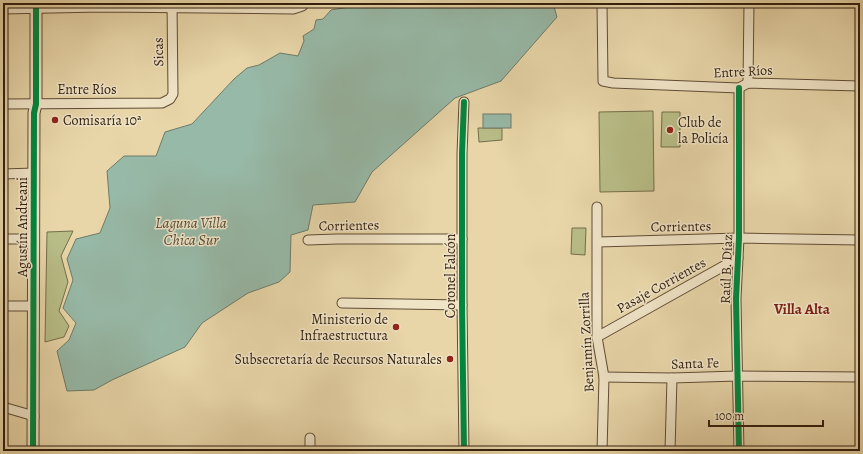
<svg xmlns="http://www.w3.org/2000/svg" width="863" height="454" viewBox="0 0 863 454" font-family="Alegreya,serif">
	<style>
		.green { fill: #b8bd87; stroke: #746e4a }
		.water { fill: #97b9a7; stroke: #6e7b6a }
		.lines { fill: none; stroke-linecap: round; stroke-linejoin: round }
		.minor-casing { stroke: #5f4c35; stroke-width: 11 }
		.tertiary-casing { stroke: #5f4c35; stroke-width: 13 }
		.minor { stroke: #f0e4c7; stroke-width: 9 }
		.tertiary { stroke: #f0e4c7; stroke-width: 11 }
		.cycleway-casing { stroke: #f0e4c7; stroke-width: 8 }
		.cycleway { stroke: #00873e; stroke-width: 6 }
		.poi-dot { fill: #8f2418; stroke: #f0e4c7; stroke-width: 1.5 }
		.labels { text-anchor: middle; stroke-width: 3; stroke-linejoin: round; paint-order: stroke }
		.street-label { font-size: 14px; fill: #311e0e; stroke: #f0e4c7 }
		.poi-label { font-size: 14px; fill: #311e0e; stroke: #f0e4c7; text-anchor: start }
		.water-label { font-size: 15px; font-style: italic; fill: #504c3c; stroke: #f0e4c7 }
		.neighbourhood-label { font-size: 15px; font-weight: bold; fill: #7a1f14; stroke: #f0e4c7 }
	</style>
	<rect width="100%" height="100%" fill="#e8d6a9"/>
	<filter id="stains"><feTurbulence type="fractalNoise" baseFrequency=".005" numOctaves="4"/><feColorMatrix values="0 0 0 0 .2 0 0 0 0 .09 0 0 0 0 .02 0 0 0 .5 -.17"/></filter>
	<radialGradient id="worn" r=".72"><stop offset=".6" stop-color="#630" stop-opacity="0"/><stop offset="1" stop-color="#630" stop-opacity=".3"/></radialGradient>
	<g class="green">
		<polygon points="653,111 654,191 600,192 599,112"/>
		<polygon points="662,112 680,112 680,147 661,147"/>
		<polygon points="478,128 502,128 502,140 479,142"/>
		<polygon points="572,228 586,228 585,255 571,254"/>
		<polygon points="73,231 61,256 68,282 59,311 69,326 64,337 45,342 47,232"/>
	</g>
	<g class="water">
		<polygon points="374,3 553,3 557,17 501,81 455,98 372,172 355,202 313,205 308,230 291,235 290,272 279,282 248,293 202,323 185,347 112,380 94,390 67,391 57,351 69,340 76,323 63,308 73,280 67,259 76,239 100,233 110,208 107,171 124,156 156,156 165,132 192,124 234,79 247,68 259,65 280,53 298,56 304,41 303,36 314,29 316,20 323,19 331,10"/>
		<rect x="483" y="114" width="28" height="14"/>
	</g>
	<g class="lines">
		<defs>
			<g id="minor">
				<polyline points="602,3 603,81 613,83 739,88 748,83 860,86"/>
				<polyline points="748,83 749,3"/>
				<polyline points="3,104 162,103 170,99 173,94 172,3"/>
				<polyline points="3,174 34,173"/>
				<polyline points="597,207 597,337 604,377 602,451"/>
				<polyline points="3,239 34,239"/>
				<polyline points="308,240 337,239 462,239"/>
				<polyline points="598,242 739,238 860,240"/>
				<polyline points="342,303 462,305"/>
				<polyline points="3,306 34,306"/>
				<polyline points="597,337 738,258"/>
				<polyline points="604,377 672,378 738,376 860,377"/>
				<polyline points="3,407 34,416"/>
				<polyline points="310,451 310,438"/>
				<polyline points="464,451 462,305 462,154 464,102"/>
				<polyline points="670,451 672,378"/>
				<polyline points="739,451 736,299 739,238 739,88"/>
			</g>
			<g id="tertiary">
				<polyline points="3,8 101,6 293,8 302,5 303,3"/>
				<polyline points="33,451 34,113 36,104 36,3"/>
			</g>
		</defs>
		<use href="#minor" class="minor-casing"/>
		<use href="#tertiary" class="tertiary-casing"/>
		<use href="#minor" class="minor"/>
		<use href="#tertiary" class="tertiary"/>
		<defs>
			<g id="cycleway">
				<polyline points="33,451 34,113 36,104 36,3"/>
				<polyline points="464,451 462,305 462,154 464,102"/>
				<polyline points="739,451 736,299 739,238 739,88"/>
			</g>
		</defs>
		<use href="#cycleway" class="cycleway-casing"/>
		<use href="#cycleway" class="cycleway"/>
	</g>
	<g class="poi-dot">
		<circle cx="55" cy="120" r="4"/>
		<circle cx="670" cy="130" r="4"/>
		<circle cx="396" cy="327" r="4"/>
		<circle cx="450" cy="359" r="4"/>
	</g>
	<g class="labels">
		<g class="street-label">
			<text transform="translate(158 52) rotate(-91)" y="5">Sicas</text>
			<text transform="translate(743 71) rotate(-3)" y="5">Entre Ríos</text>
			<text x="87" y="94">Entre Ríos</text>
			<text transform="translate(349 225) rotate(-1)" y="5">Corrientes</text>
			<text transform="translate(681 226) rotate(-1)" y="5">Corrientes</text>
			<text transform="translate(22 227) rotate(-90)" y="5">Agustín Andreani</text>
			<text transform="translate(726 269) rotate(-88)" y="5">Raúl B. Díaz</text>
			<text transform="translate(450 276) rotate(-90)" y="5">Coronel Falcón</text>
			<text transform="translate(661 285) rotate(-29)" y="5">Pasaje Corrientes</text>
			<text transform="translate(586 342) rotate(-93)" y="5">Benjamín Zorrilla</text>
			<text transform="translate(695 363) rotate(-2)" y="5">Santa Fe</text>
		</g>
		<g class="poi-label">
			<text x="63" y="125">Comisaría 10ª</text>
			<text x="678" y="127">Club de<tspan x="678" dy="16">la Policía</tspan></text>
			<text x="388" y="324" text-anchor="end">Ministerio de<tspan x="388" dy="16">Infraestructura</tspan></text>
			<text x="442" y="364" text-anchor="end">Subsecretaría de Recursos Naturales</text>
		</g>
		<g class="water-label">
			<text x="191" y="228">Laguna Villa<tspan x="191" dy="17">Chica Sur</tspan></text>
		</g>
		<g class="neighbourhood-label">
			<text x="802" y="314">Villa Alta</text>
		</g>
	</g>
	<rect width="863" height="454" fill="none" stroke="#e8d6a9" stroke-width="16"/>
	<rect x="4" y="4" width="855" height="446" fill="none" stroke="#311e0e" stroke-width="2"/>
	<rect x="8" y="8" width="847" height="438" fill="none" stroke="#311e0e"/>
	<path d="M709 420v6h114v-6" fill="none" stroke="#311e0e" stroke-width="2"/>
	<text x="715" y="420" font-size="12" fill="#311e0e" stroke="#f0e4c7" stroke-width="3" paint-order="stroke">100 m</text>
	<rect width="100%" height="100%" filter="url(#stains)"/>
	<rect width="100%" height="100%" fill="url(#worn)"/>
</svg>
